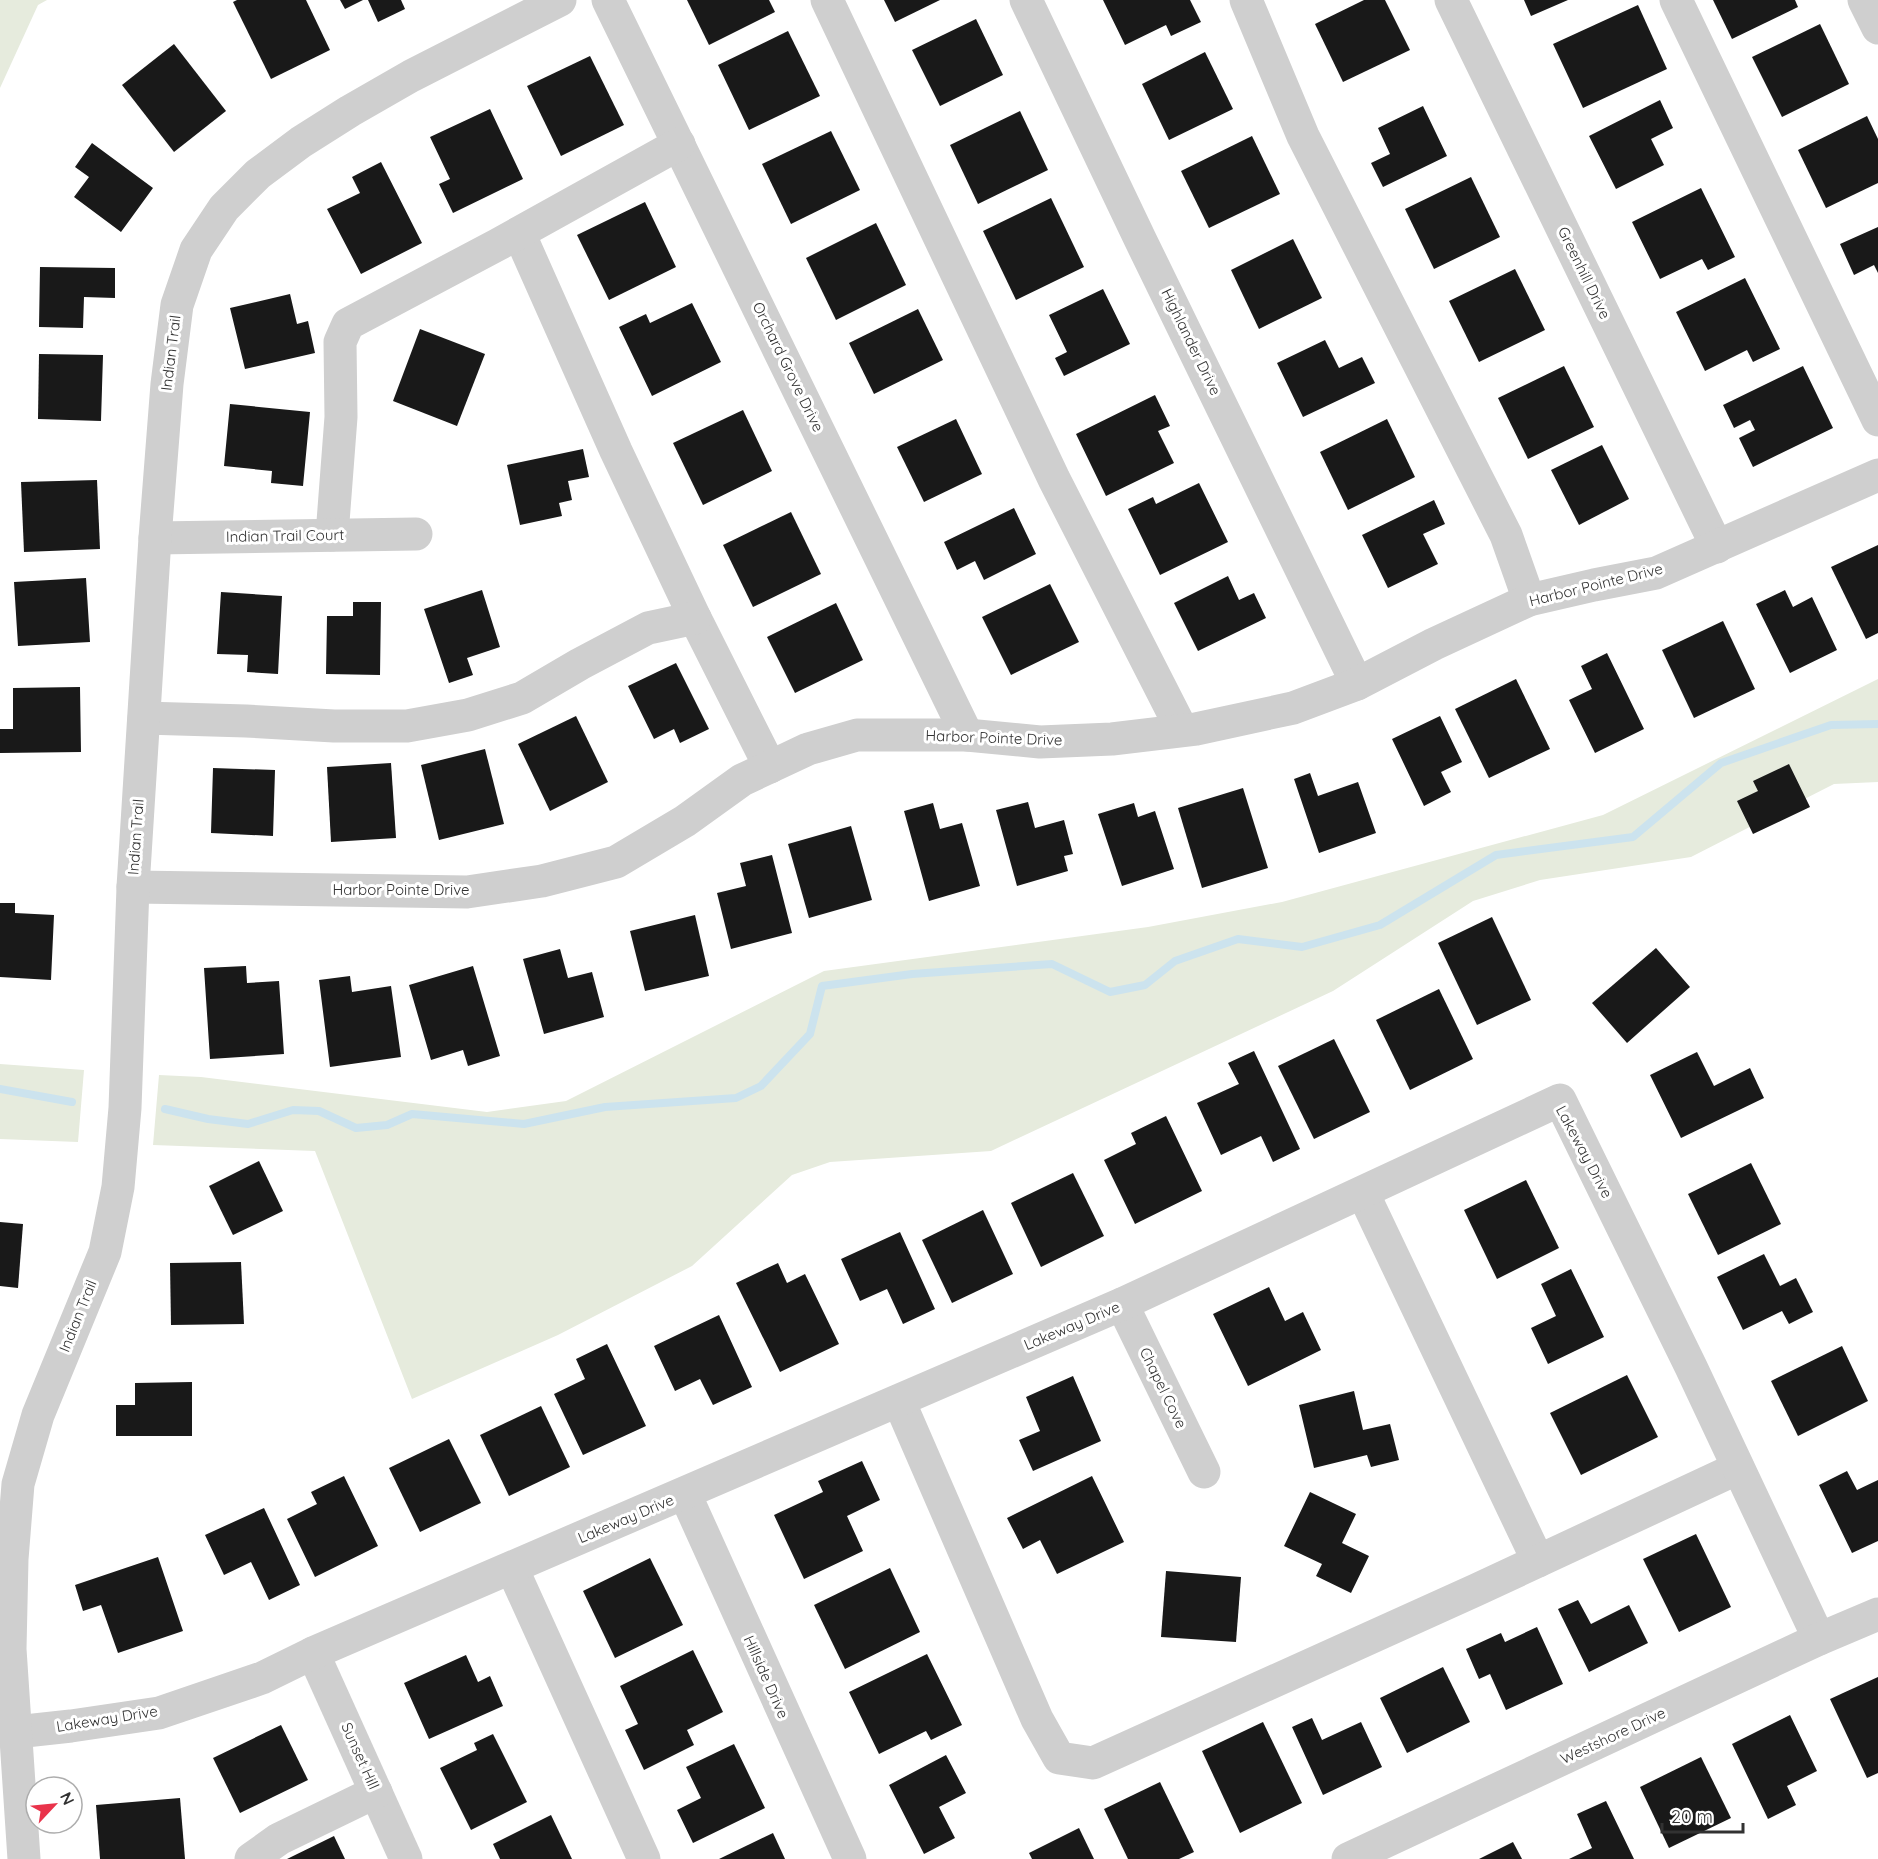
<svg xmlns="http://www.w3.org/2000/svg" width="1878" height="1859" viewBox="0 0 1878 1859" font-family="Quicksand,sans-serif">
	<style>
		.green { fill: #e6ebdd }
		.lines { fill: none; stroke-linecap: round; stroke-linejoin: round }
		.stream { stroke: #cce3ee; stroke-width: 8 }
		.building { fill: #191919 }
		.minor { stroke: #cfcfcf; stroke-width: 33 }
		.labels { text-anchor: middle; stroke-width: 6; stroke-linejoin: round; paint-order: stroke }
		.street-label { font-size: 15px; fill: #323232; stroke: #fff }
	</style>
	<rect width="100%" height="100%" fill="#fff"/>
	<g class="green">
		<polygon points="0,0 47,0 38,5 0,88"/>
		<polygon points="1878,679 1878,782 1834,784 1691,857 1540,880 1473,901 1333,991 991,1151 830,1162 792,1175 692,1266 558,1335 412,1399 315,1151 153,1145 159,1075 201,1077 487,1112 566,1101 824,971 1148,927 1282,902 1603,815"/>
		<polygon points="0,1064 84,1070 78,1142 0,1139"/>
	</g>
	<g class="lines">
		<g class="stream">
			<polyline points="0,1089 72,1102"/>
			<polyline points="165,1109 208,1119 248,1124 293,1110 319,1111 356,1128 387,1125 412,1114 524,1124 605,1107 736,1098 761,1086 810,1034 822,986 912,974 1052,964 1110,992 1145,985 1175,961 1238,939 1302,947 1380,925 1496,855 1633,837 1721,763 1831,725 1878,724"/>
		</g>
	</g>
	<g class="building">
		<polygon points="237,0 306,0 330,50 271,79 233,2"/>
		<polygon points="340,0 363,0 345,9"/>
		<polygon points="368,0 401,0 405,9 378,22"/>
		<polygon points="687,0 769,0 775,12 709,45"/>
		<polygon points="884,0 940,0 895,22"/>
		<polygon points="1103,0 1190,0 1201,22 1171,36 1166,25 1125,45"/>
		<polygon points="1364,0 1385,0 1410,50 1343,82 1315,24"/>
		<polygon points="1524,0 1568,0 1531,16"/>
		<polygon points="1713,0 1795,0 1798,7 1732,39"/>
		<polygon points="1638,5 1667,69 1583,108 1553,44"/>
		<polygon points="976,19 1003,75 940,106 912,50"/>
		<polygon points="1820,24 1849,84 1782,117 1752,57"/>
		<polygon points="788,31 820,96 749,130 718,65"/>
		<polygon points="174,44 226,111 174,152 122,85"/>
		<polygon points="1205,52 1233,109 1169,140 1142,84"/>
		<polygon points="590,56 624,125 561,156 527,86"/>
		<polygon points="1660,100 1673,128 1651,139 1664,165 1616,189 1589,136"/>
		<polygon points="1423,106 1447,156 1383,187 1371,163 1390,154 1378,128"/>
		<polygon points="490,109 523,179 453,213 439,184 450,179 430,137"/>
		<polygon points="1020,111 1048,170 978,204 950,145"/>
		<polygon points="1867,116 1878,139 1878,183 1826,208 1798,150"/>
		<polygon points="831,131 860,190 791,224 762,164"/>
		<polygon points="1252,136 1280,194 1209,228 1181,171"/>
		<polygon points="92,143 153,188 121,232 74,197 89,177 75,167"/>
		<polygon points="381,162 422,243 361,274 327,209 360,193 352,177"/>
		<polygon points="1471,177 1500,237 1434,269 1405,209"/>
		<polygon points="1701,188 1735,257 1708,270 1702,259 1660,279 1632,222"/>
		<polygon points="1051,198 1084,267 1016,300 983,231"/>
		<polygon points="645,202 676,267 609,300 577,235"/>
		<polygon points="876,223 906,285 836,320 806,258"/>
		<polygon points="1878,227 1878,273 1874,265 1854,275 1840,244"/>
		<polygon points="1293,239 1322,298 1259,329 1231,270"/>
		<polygon points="40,267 115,268 115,298 84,297 83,328 39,327"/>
		<polygon points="1515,269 1545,330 1479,362 1449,301"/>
		<polygon points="1745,278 1780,349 1753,362 1747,350 1705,371 1676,312"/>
		<polygon points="1103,289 1130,344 1064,376 1055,358 1067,352 1049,315"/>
		<polygon points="290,294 297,324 308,321 315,353 245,369 230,308"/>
		<polygon points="692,303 721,362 652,396 619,327 646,314 650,323"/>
		<polygon points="918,309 943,360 874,394 849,343"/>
		<polygon points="420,329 485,354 457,426 393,401"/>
		<polygon points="1325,340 1339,368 1362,357 1375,383 1303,417 1277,363"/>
		<polygon points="39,354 103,355 101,421 38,419"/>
		<polygon points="1564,366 1594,427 1528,459 1498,398"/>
		<polygon points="1803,366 1833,428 1753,467 1739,438 1755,430 1750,420 1734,428 1723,405"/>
		<polygon points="1155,395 1170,426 1158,431 1174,463 1106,496 1076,434"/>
		<polygon points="230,404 310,412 303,486 271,483 272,471 224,466"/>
		<polygon points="743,410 772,471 703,505 673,443"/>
		<polygon points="956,419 982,474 924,502 897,447"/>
		<polygon points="1387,419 1415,477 1348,510 1320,452"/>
		<polygon points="1602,445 1629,499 1579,525 1551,470"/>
		<polygon points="583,449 589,477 568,481 572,500 559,503 562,516 520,525 507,465"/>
		<polygon points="97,480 100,549 24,552 21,482"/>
		<polygon points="1199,483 1228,542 1160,575 1128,509 1153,497 1156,504"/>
		<polygon points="1434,500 1445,524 1423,534 1438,564 1388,588 1362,535"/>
		<polygon points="1014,508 1036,554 984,580 975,561 957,570 944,542"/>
		<polygon points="791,512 821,574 753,607 723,545"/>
		<polygon points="1878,545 1878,633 1866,639 1831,567"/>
		<polygon points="1228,576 1239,600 1254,593 1266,618 1198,651 1174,603"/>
		<polygon points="86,578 90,642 18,646 14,582"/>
		<polygon points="1050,584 1079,642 1011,675 982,617"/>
		<polygon points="482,590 500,647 467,658 473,675 449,683 424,609"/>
		<polygon points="1785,590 1793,607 1812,597 1837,650 1790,673 1756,604"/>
		<polygon points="221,592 282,596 278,674 247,672 248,655 217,654"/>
		<polygon points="353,602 381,602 380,675 326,674 327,616 353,616"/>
		<polygon points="836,603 863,660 795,693 767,637"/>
		<polygon points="1723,621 1755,689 1694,718 1662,650"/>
		<polygon points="1607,653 1644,729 1595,753 1569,700 1592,689 1581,666"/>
		<polygon points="676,663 709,729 680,743 674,729 654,739 628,686"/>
		<polygon points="1516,679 1550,749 1489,778 1455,709"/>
		<polygon points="80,687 81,752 0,753 0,729 13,729 13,688"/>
		<polygon points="576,716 608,782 550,811 518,744"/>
		<polygon points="1440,716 1462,762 1441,772 1451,792 1424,806 1392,739"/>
		<polygon points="485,749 504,824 439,840 421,765"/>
		<polygon points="391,763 396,838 331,842 327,767"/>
		<polygon points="1789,764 1810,807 1753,834 1737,801 1758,791 1753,781"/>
		<polygon points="213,768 275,770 273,836 211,833"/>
		<polygon points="1310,773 1318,796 1358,782 1376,833 1319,853 1294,779"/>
		<polygon points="1243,788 1268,868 1202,888 1178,808"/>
		<polygon points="1028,802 1035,828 1064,820 1073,854 1064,856 1068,871 1017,886 996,810"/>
		<polygon points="933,803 940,829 962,823 980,886 929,901 904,811"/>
		<polygon points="1134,803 1138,817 1155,811 1174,869 1122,886 1098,814"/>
		<polygon points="851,826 872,900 809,918 788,844"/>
		<polygon points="772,855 792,933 731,949 717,893 746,886 740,863"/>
		<polygon points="0,903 15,903 15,913 54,915 51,980 0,977"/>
		<polygon points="695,915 709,976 645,991 630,931"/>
		<polygon points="1492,917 1531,1000 1477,1025 1438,943"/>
		<polygon points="1656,948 1690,987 1627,1043 1592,1003"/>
		<polygon points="560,949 568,978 592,972 604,1017 544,1034 523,959"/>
		<polygon points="246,966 247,983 279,981 284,1054 210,1059 204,968"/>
		<polygon points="473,966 500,1056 468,1066 463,1050 431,1060 409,985"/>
		<polygon points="350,976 352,992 391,986 401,1057 330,1067 319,980"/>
		<polygon points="1439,989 1473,1059 1410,1090 1376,1020"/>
		<polygon points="1334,1039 1370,1112 1314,1139 1278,1066"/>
		<polygon points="1254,1051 1300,1149 1273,1162 1261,1136 1221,1155 1197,1103 1239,1084 1228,1063"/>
		<polygon points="1697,1052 1714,1086 1750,1068 1764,1098 1681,1138 1650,1075"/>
		<polygon points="1166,1116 1202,1191 1135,1224 1104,1160 1136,1144 1131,1133"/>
		<polygon points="259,1161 283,1211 233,1235 209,1186"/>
		<polygon points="1751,1163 1781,1224 1718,1255 1688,1194"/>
		<polygon points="1073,1173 1104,1236 1041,1267 1011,1203"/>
		<polygon points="1526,1180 1559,1248 1497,1279 1464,1210"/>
		<polygon points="983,1210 1013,1274 952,1303 922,1240"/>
		<polygon points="0,1222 23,1224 18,1288 0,1286"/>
		<polygon points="900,1232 935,1309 903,1324 887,1289 860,1301 841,1259"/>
		<polygon points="1764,1254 1780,1286 1796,1278 1813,1312 1789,1324 1782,1311 1743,1330 1717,1277"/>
		<polygon points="241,1262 244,1324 171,1325 170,1263"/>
		<polygon points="778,1263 787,1283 805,1274 839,1344 780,1372 736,1283"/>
		<polygon points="1571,1269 1604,1337 1548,1364 1531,1328 1556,1316 1541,1284"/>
		<polygon points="1269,1287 1285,1321 1303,1312 1321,1350 1248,1386 1213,1314"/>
		<polygon points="719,1315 752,1387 713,1405 700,1379 675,1391 654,1346"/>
		<polygon points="607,1344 646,1426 583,1455 554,1394 585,1379 576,1359"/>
		<polygon points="1842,1346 1868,1401 1798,1436 1771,1381"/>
		<polygon points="1627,1375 1658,1437 1581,1475 1550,1413"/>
		<polygon points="1073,1376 1101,1441 1033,1471 1019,1440 1040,1431 1026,1397"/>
		<polygon points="192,1382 192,1436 116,1436 116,1405 135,1405 135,1383"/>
		<polygon points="1354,1391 1363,1430 1390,1424 1399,1460 1371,1467 1367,1455 1314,1468 1299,1405"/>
		<polygon points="541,1406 570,1467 509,1496 480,1435"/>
		<polygon points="449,1439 481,1503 420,1532 389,1468"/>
		<polygon points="862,1461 880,1500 847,1516 863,1551 804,1579 774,1515 823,1492 818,1481"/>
		<polygon points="1847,1471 1857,1490 1878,1480 1878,1541 1852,1553 1819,1485"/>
		<polygon points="344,1476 378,1546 315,1577 287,1519 317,1504 311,1492"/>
		<polygon points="1092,1476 1124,1542 1057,1574 1040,1540 1023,1549 1007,1518"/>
		<polygon points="1310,1492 1356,1514 1342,1543 1369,1556 1351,1593 1316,1576 1322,1564 1284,1546"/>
		<polygon points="264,1508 300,1585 269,1600 251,1562 224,1575 205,1535"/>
		<polygon points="1696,1534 1731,1607 1679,1632 1643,1559"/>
		<polygon points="158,1557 183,1631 118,1653 101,1605 83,1611 75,1585"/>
		<polygon points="650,1558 683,1625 615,1658 583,1591"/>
		<polygon points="890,1568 920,1632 845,1669 814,1605"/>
		<polygon points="1166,1571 1241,1577 1236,1642 1161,1637"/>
		<polygon points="1578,1600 1591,1624 1629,1605 1648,1643 1589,1672 1558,1609"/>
		<polygon points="1537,1627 1563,1684 1506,1710 1490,1674 1479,1679 1466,1649 1501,1633 1505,1642"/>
		<polygon points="693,1650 723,1712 687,1730 694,1745 644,1770 625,1730 638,1724 620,1686"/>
		<polygon points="927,1654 962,1725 931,1740 926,1731 879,1754 849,1692"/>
		<polygon points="466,1655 478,1682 490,1676 503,1706 429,1739 404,1683"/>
		<polygon points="1443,1667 1470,1722 1407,1753 1380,1698"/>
		<polygon points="1878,1677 1878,1773 1867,1778 1830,1699"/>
		<polygon points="1790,1715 1817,1771 1787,1786 1796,1805 1768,1819 1732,1744"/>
		<polygon points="1312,1718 1322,1740 1361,1722 1382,1767 1323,1795 1292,1727"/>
		<polygon points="1263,1722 1302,1803 1240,1833 1202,1751"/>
		<polygon points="281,1725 308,1780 240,1813 213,1758"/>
		<polygon points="493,1734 527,1802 471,1830 440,1768 477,1750 474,1743"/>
		<polygon points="734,1744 765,1808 693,1843 677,1810 701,1798 686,1767"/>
		<polygon points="946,1755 966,1793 939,1807 955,1838 924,1854 889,1785"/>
		<polygon points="1701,1757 1731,1818 1669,1848 1640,1787"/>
		<polygon points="1160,1782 1194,1852 1179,1859 1128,1859 1104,1809"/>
		<polygon points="180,1798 185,1859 100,1859 96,1805"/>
		<polygon points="1606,1801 1634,1859 1569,1859 1592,1848 1577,1814"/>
		<polygon points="551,1815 572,1859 500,1859 493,1844"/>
		<polygon points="1079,1828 1094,1859 1032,1859 1029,1853"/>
		<polygon points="773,1833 785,1859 719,1859"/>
		<polygon points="334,1836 345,1859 287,1859"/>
		<polygon points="1513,1842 1522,1859 1479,1859"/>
	</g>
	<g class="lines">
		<g class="minor">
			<polyline points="608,0 967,735"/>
			<polyline points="827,0 1054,479 1182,730"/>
			<polyline points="1026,0 1140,239 1357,684"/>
			<polyline points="1246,0 1303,136 1506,535 1529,600"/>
			<polyline points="1451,0 1717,547"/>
			<polyline points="1676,0 1878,420"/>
			<polyline points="1864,0 1878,28"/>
			<polyline points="519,233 616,451 695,618 770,767"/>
			<polyline points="332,535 341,417 340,342 348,324 497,245 679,144"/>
			<polyline points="155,538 416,534"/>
			<polyline points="144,718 246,721 334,726 407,726 468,715 522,698 580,664 648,628 695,618"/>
			<polyline points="133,887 467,892 542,881 616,862 685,821 742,780 808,749 857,735 967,735 1040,742 1112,739 1196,729 1293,708 1357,684 1434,644 1529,600 1594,585 1656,573 1878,475"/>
			<polyline points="1363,1193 1538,1561"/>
			<polyline points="1122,1304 1204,1472"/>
			<polyline points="899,1401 1037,1719 1059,1758 1093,1763 1476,1590 1738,1468"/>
			<polyline points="685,1494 850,1859"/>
			<polyline points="512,1568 644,1859"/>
			<polyline points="313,1653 406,1859"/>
			<polyline points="16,1732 71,1726 159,1713 262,1678 313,1653 1122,1304 1560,1100 1691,1367 1819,1639"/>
			<polyline points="24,1859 10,1649 12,1559 18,1484 38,1415 105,1252 118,1187 125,1108 133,887 155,538 167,384 177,305 196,250 224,208 258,174 301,142 350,111 411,76 560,0"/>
			<polyline points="251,1859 279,1839 376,1792"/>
			<polyline points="1348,1859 1819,1639 1878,1614"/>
		</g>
	</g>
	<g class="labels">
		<g class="street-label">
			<text transform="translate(1584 273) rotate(64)" y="5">Greenhill Drive</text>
			<text transform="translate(1191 342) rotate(64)" y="5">Highlander Drive</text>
			<text transform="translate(171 353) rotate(-83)" y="5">Indian Trail</text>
			<text transform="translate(788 367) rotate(64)" y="5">Orchard Grove Drive</text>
			<text transform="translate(285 536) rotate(-1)" y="5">Indian Trail Court</text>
			<text transform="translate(1596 585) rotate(-14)" y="5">Harbor Pointe Drive</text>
			<text transform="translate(994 738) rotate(2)" y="5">Harbor Pointe Drive</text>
			<text transform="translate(136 837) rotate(-86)" y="5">Indian Trail</text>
			<text x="401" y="895">Harbor Pointe Drive</text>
			<text transform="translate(1584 1152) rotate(62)" y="5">Lakeway Drive</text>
			<text transform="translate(78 1316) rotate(-68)" y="5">Indian Trail</text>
			<text transform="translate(1072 1326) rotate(-23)" y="5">Lakeway Drive</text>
			<text transform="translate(1163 1388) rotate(64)" y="5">Chapel Cove</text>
			<text transform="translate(626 1519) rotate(-23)" y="5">Lakeway Drive</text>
			<text transform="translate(766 1677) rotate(66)" y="5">Hillside Drive</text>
			<text transform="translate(107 1719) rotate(-9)" y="5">Lakeway Drive</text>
			<text transform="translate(1613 1736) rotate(-25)" y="5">Westshore Drive</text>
			<text transform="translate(360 1756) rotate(66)" y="5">Sunset Hill</text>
		</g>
	</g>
	<g transform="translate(54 1805) rotate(64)"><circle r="28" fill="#ffffff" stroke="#adadad" stroke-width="1.5"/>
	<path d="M0-4.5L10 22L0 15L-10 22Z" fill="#e9334b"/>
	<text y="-9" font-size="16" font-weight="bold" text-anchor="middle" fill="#323232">N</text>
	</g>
	<path d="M1662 1823v9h81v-9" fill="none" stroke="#323232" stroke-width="3"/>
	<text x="1671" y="1823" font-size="18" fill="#323232" stroke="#ffffff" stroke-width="4.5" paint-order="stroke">20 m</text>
</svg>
